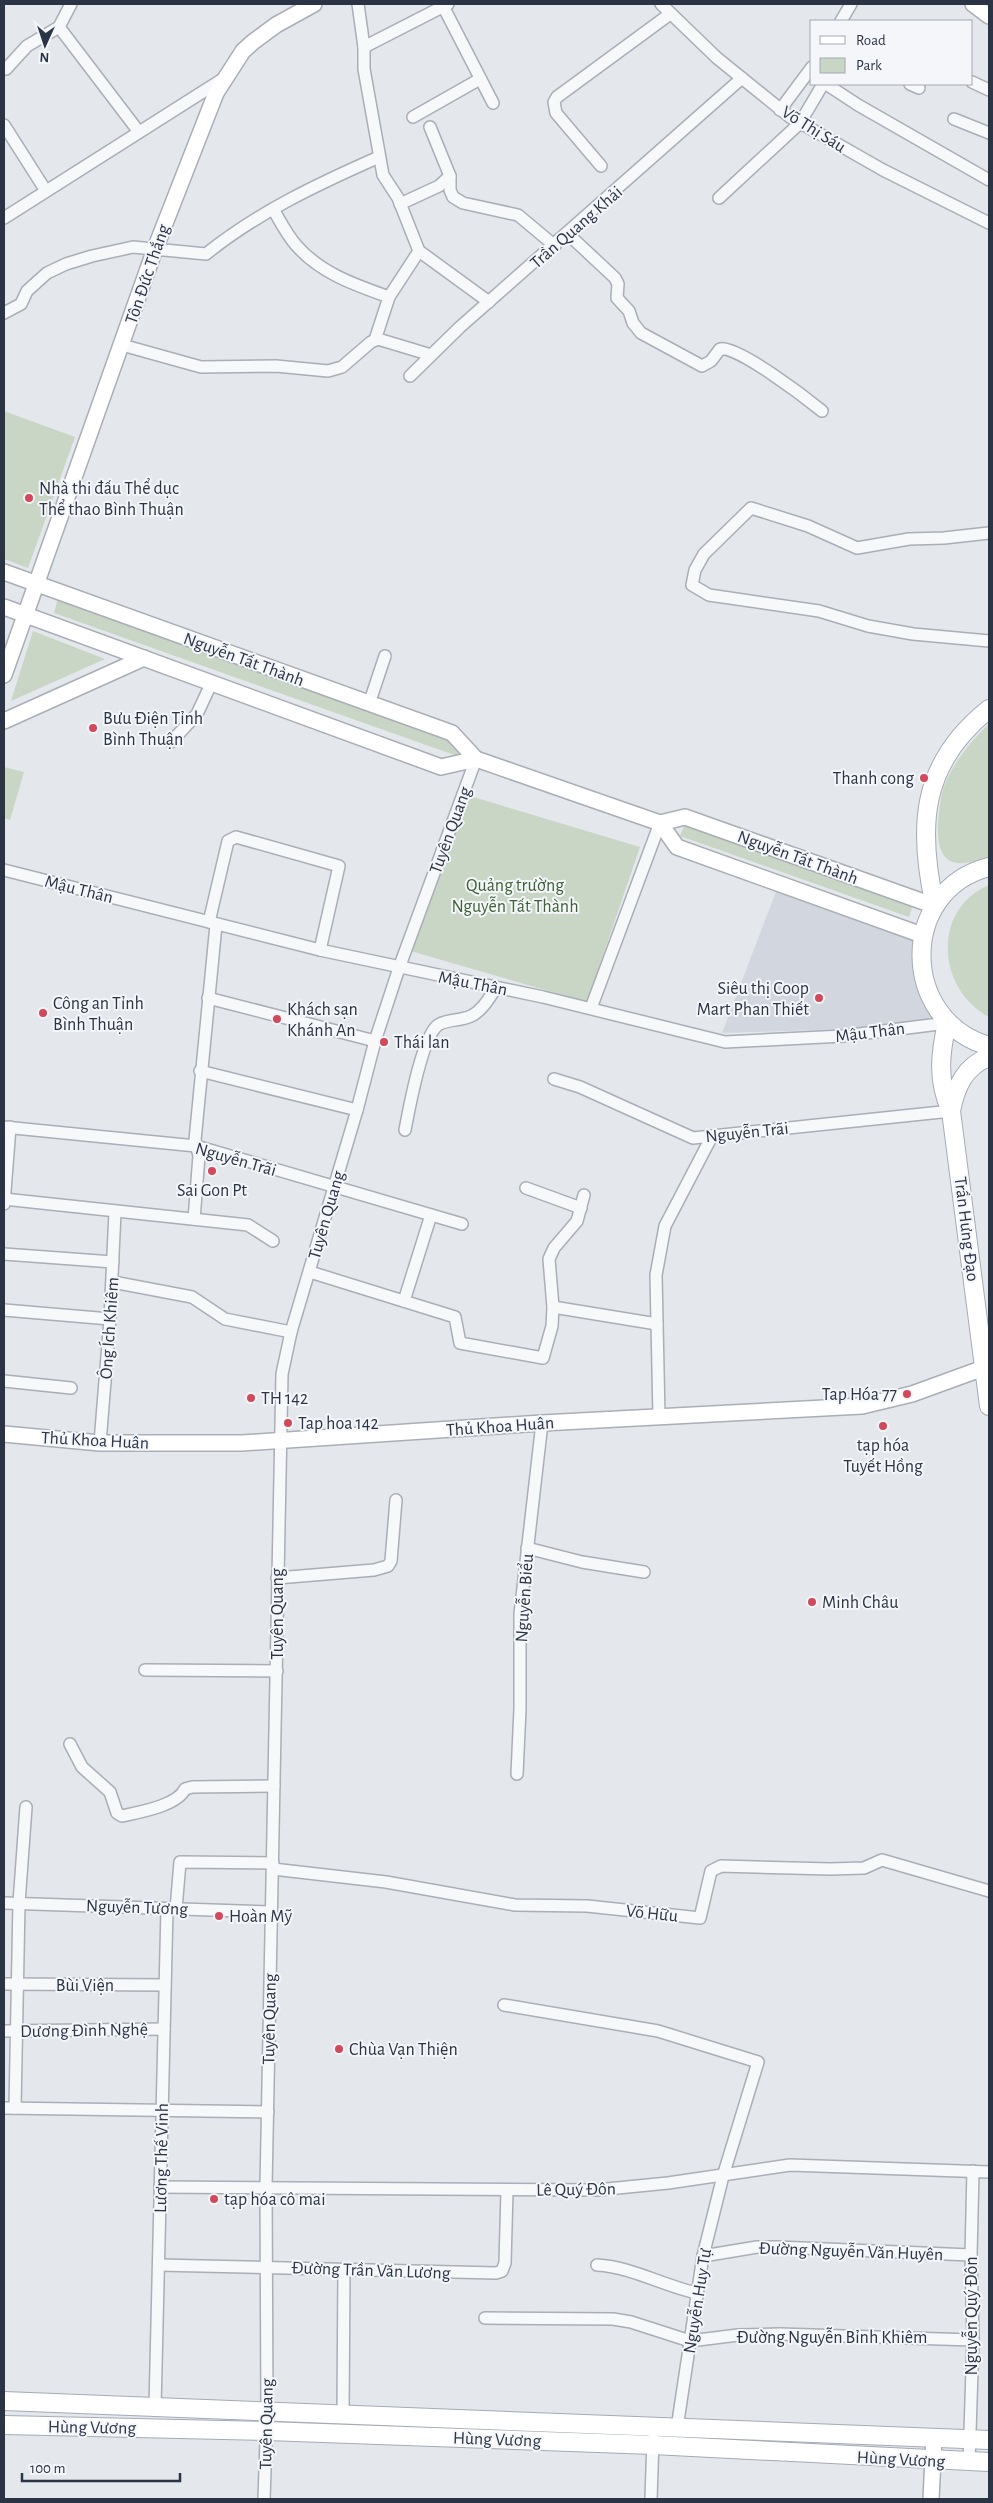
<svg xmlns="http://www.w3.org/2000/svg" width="993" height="2503" viewBox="0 0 993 2503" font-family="'Alegreya Sans',sans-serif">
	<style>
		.built { fill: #d2d6de }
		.green { fill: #c9d6c5 }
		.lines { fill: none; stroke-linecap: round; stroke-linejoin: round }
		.street-casing { stroke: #a9aeb7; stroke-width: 14 }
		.secondary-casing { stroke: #a9aeb7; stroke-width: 18 }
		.primary-casing { stroke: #a3abb8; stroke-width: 20 }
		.street { stroke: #f7f8fa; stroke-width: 11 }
		.secondary { stroke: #fff; stroke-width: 15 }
		.primary { stroke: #fff; stroke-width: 18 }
		.poi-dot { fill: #d1495b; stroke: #f4f6f9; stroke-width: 2 }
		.labels { text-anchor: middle; stroke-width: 4; stroke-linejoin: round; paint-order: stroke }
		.street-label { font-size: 18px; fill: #2b3445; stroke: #f4f6f9 }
		.poi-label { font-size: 18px; fill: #2b3445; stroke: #f4f6f9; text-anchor: start }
		.park-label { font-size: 18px; fill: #3f6138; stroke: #f4f6f9 }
	</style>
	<rect width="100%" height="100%" fill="#e4e7ec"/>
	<polygon class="built" points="777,889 924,942 936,1026 722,1033"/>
	<g class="green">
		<polygon points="4,411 75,437 28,568 4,559"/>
		<polygon points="58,598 463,742 457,756 54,613"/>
		<polygon points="33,631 105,659 11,701"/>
		<path d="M 989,724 L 989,856 C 954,871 936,864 938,823 C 939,812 940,800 943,789 C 952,764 970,742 989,724 Z"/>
		<polygon points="4,767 24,772 10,820 4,818"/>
		<polygon points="460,793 640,847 587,1002 407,950"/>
		<polygon points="687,819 914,902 909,917 680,836"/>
		<path d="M 989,885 L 989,1017 C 937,990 931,909 989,885 Z"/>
	</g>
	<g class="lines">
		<defs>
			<g id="street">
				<polyline points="358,4 364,47 364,69 383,175 398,198 419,251 489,302"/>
				<polyline points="661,4 717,58 790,117 883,170 989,223"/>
				<polyline points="443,6 493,103"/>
				<polyline points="841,21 851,4"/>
				<polyline points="59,27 139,132"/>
				<polyline points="364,47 448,4"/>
				<polyline points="6,69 27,46 59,27 71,4"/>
				<polyline points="972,82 989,90"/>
				<polyline points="826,84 858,105 989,180"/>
				<polyline points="910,84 919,88"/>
				<polyline points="780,110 812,67"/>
				<polyline points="413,117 480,79"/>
				<polyline points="954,119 989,133"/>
				<polyline points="4,125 46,191"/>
				<polyline points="430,127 450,176 450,190 453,197 463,203 518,215 555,246"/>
				<polyline points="601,166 556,113 554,102 557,97 670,14"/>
				<polyline points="719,198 800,123 823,84"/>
				<polyline points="400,204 439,186 450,176"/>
				<path d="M 273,209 C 280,221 287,235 296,245 C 320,273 355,285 389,297"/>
				<polyline points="4,218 223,79"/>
				<path d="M 568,234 L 615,278 L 618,284 L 617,298 L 629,311 L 633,323 L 641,333 L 702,366 L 711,361 L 720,349 C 737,345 806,398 822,411"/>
				<path d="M 4,313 L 21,304 L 27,291 L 47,273 L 66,264 L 92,256 L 133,247 L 206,254 C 258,212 318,184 379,157"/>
				<polyline points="375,340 389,297 419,251"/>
				<polyline points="122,345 201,367 276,366 328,371 342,367 371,342 378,339 431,355"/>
				<polyline points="410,376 460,327 742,78"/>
				<polyline points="989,533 944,538 909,539 857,548 808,526 751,508 704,554 695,570 692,585 709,595 819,611 868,626 913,634 989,641"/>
				<polyline points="369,704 385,656"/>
				<polyline points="171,742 197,714 212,682"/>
				<polyline points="4,870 320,950 543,997 725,1042 843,1036 947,1023"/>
				<polyline points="209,922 228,841 236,837 339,866 320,950"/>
				<polyline points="208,998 375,1041"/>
				<polyline points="591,1008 660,823"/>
				<polyline points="200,1071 357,1110"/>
				<polyline points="554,1079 580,1087 693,1138 951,1111"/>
				<polyline points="4,1127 196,1146 462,1224"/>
				<path d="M 405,1130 C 409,1109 422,1037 438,1025 C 447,1019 461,1021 471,1016 C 482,1011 489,998 496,988"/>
				<polyline points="526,1188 581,1208"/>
				<polyline points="4,1199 248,1225 273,1241"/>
				<polyline points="4,1204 10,1127"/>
				<polyline points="194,1219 199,1156 195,1140 216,925"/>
				<polyline points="4,1254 113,1262"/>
				<polyline points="310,1272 455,1317 460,1343 543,1358 552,1326 553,1307 549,1259 554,1248 577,1221 584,1195"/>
				<polyline points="113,1282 192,1297 225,1319 291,1332"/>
				<polyline points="404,1301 431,1215"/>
				<polyline points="553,1307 657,1324"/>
				<polyline points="4,1310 110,1319"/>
				<polyline points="4,1381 71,1388"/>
				<polyline points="659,1417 656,1275 665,1226 712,1136"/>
				<polyline points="100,1443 110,1319 115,1212"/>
				<polyline points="527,1548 582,1562 644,1572"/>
				<polyline points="277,1578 374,1570 388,1566 391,1561 396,1500"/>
				<polyline points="145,1670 277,1671"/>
				<path d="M 70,1744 L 82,1767 L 110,1792 L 117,1813 L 122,1816 C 139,1812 177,1806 185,1789 L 192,1787 L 274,1786"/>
				<polyline points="517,1774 520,1709 520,1614 542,1423"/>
				<polyline points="273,1869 386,1882 515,1905 587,1906 700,1918 711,1871 721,1866 830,1869 864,1868 882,1860 989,1891"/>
				<polyline points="4,1903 271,1912"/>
				<polyline points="176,1909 180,1862 273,1863"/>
				<polyline points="4,1984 165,1985"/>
				<polyline points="504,2005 658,2031 758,2062 723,2176 703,2256 677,2428"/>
				<polyline points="4,2031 164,2029"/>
				<polyline points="4,2108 268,2112"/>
				<polyline points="15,2108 19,1903 26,1807"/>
				<polyline points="160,2187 597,2190 668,2183 790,2165 989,2172"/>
				<polyline points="703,2256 757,2247 777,2247 971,2255"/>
				<polyline points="159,2265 496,2273 502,2271 505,2263 507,2191"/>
				<path d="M 597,2265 C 633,2267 663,2286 697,2293"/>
				<polyline points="485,2318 613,2319 631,2322 690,2341 738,2335 780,2334 973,2340"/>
				<polyline points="155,2407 167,1909"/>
				<polyline points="343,2414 344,2269"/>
				<polyline points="969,2462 973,2340 971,2255 973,2171"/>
				<polyline points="264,2499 267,2411 266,2187 282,1374 291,1332 357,1110 375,1041 399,968 476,759"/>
				<polyline points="651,2499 653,2439"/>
			</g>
			<g id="secondary">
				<polyline points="973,4 989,16"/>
				<polyline points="4,572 452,733 476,759 660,823 685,817 935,906"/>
				<polyline points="4,607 441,767 476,759"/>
				<polyline points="4,675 155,249 216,93 243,51 253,42 276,25 314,4"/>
				<polyline points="4,721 144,658"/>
				<polyline points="660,823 677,847 922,935"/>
				<polyline points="4,1434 100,1443 242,1443 542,1423 862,1406 912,1394 989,1366"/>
				<polyline points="931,2499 934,2438"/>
			</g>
			<g id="primary">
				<path d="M 989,867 C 898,890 900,1021 989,1046"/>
				<path d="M 935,906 C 917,826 921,763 989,709"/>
				<path d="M 947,1023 C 940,1054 937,1081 951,1111 L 989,1406"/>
				<path d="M 951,1111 C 956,1086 965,1066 989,1057"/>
				<polyline points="4,2401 989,2440"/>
				<polyline points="4,2425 267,2431 653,2445 989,2462"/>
			</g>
		</defs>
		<use href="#street" class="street-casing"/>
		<use href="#secondary" class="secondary-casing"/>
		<use href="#primary" class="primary-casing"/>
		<use href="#street" class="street"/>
		<use href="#secondary" class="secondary"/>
		<use href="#primary" class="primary"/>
	</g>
	<g class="poi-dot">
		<circle cx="29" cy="498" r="5"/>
		<circle cx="93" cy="728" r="5"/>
		<circle cx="924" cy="778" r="5"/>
		<circle cx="819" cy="998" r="5"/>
		<circle cx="43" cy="1013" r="5"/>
		<circle cx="277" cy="1019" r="5"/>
		<circle cx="384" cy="1042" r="5"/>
		<circle cx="212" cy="1171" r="5"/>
		<circle cx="907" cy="1394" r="5"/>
		<circle cx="251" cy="1398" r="5"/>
		<circle cx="288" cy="1423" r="5"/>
		<circle cx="883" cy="1426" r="5"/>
		<circle cx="812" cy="1602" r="5"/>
		<circle cx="219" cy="1916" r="5"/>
		<circle cx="339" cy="2049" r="5"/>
		<circle cx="214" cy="2199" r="5"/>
	</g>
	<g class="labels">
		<g class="street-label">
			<text transform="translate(814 129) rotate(32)" y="6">Võ Thị Sáu</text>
			<text transform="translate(576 227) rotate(-41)" y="6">Trần Quang Khải</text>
			<text transform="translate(147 274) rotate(-71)" y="6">Tôn Đức Thắng</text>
			<text transform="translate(244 659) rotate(20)" y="6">Nguyễn Tất Thành</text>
			<text transform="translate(450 830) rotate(-70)" y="6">Tuyên Quang</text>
			<text transform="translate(798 857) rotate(20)" y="6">Nguyễn Tất Thành</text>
			<text transform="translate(79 889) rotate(14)" y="6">Mậu Thân</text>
			<text transform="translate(473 983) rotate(11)" y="6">Mậu Thân</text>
			<text transform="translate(870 1032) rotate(-7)" y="6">Mậu Thân</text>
			<text transform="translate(747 1132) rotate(-6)" y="6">Nguyễn Trãi</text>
			<text transform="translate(236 1159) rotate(16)" y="6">Nguyễn Trãi</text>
			<text transform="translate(326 1215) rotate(-74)" y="6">Tuyên Quang</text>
			<text transform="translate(967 1229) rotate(83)" y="6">Trần Hưng Đạo</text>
			<text transform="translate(109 1328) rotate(-86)" y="6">Ông Ích Khiêm</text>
			<text transform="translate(500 1426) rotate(-4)" y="6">Thủ Khoa Huân</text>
			<text transform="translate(95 1440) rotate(3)" y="6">Thủ Khoa Huân</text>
			<text transform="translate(524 1598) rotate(-86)" y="6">Nguyễn Biểu</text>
			<text transform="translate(277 1614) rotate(-90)" y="6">Tuyên Quang</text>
			<text transform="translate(137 1907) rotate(2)" y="6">Nguyễn Tương</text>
			<text transform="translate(652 1913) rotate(6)" y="6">Võ Hữu</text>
			<text x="85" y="1991">Bùi Viện</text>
			<text transform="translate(269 2019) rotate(-89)" y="6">Tuyên Quang</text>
			<text transform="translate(84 2030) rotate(-1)" y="6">Dương Đình Nghệ</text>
			<text transform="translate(161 2158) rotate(-89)" y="6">Lương Thế Vinh</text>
			<text transform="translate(576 2189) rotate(-1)" y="6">Lê Quý Đôn</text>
			<text transform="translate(851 2251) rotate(2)" y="6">Đường Nguyễn Văn Huyên</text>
			<text transform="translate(371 2270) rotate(2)" y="6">Đường Trần Văn Lương</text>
			<text transform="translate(697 2301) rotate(-81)" y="6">Nguyễn Huy Tự</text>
			<text transform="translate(971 2316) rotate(-90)" y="6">Nguyễn Quý Đôn</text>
			<text x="832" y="2343">Đường Nguyễn Bỉnh Khiêm</text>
			<text transform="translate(266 2424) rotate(-89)" y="6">Tuyên Quang</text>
			<text transform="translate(92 2427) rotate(1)" y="6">Hùng Vương</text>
			<text transform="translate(497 2439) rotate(2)" y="6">Hùng Vương</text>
			<text transform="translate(901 2459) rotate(3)" y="6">Hùng Vương</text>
		</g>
		<g class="poi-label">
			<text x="39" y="494">Nhà thi đấu Thể dục<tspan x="39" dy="21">Thể thao Bình Thuận</tspan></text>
			<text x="103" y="724">Bưu Điện Tỉnh<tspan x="103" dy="21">Bình Thuận</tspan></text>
			<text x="914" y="784" text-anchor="end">Thanh cong</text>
			<text x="809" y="994" text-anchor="end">Siêu thị Coop<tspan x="809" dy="21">Mart Phan Thiết</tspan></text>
			<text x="53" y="1009">Công an Tỉnh<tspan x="53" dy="21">Bình Thuận</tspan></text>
			<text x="287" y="1015">Khách sạn<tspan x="287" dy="21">Khánh An</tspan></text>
			<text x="394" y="1048">Thái lan</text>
			<text x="212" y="1196" text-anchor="middle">Sai Gon Pt</text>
			<text x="897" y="1400" text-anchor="end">Tap Hóa 77</text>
			<text x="261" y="1404">TH 142</text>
			<text x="298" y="1429">Tap hoa 142</text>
			<text x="883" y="1451" text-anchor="middle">tạp hóa<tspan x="883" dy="21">Tuyết Hồng</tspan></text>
			<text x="822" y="1608">Minh Châu</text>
			<text x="229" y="1922">Hoàn Mỹ</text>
			<text x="349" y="2055">Chùa Vạn Thiện</text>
			<text x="224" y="2205">tạp hóa cô mai</text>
		</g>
		<g class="park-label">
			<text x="515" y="891">Quảng trường<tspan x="515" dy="21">Nguyễn Tất Thành</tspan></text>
		</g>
	</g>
	<rect width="993" height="2503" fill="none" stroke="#2b3445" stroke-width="10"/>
	<rect x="810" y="20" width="162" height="65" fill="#f4f6f9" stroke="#a4a8b1"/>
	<rect x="820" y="36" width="25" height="8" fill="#ffffff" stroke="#a4a8b1"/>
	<text x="856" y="45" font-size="15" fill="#2b3445">Road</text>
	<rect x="820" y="58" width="25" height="15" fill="#c9d6c5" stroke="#a4a8b1"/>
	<text x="856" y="70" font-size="15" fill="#2b3445">Park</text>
	<g transform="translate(45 45) rotate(183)" stroke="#f4f6f9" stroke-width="4" paint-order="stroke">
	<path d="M0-4L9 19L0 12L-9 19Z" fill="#2b3445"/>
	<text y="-8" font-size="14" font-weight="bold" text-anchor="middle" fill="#2b3445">N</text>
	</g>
	<path d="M22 2473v8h158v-8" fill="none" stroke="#2b3445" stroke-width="2.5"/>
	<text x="30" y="2473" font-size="15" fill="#2b3445" stroke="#f4f6f9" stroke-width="4" paint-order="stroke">100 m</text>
</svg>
